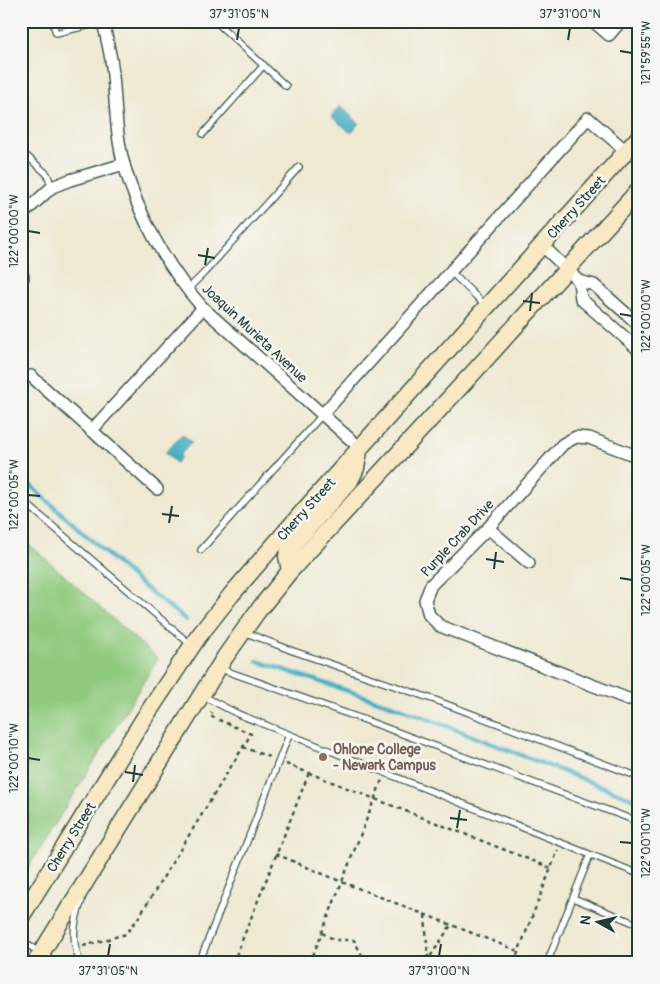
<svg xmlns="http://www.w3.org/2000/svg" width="660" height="984" viewBox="0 0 660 984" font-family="Pangolin,sans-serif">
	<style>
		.green { fill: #90ca7e; stroke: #588459 }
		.water { fill: #44afc3; stroke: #32767c }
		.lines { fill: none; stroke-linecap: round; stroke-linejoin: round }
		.stream { stroke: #44afc3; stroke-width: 4.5 }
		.service-casing { stroke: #3e574c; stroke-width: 8 }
		.minor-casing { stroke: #3e574c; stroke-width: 14 }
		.secondary-casing { stroke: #3e574c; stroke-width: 19 }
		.path { stroke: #3e574c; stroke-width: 2.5; stroke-dasharray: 4 4; stroke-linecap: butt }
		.service { stroke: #fff; stroke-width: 5.5 }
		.minor { stroke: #fff; stroke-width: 11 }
		.secondary { stroke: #f8e8c3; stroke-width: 16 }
		.ticks { fill: none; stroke: #1f3d34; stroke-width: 2 }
		.education-dot { fill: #8d6e63; stroke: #f6f6f2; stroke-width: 2 }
		.labels { text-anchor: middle; stroke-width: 5; stroke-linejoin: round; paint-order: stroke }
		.street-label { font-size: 14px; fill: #1f3d34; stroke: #f6f6f2 }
		.education-label { font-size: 14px; font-weight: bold; fill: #785e54; stroke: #f6f6f2; text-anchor: start }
		.neatline { fill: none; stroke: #1f3d34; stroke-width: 2 }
		.ticks-label { font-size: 12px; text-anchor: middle; fill: #1f3d34 }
	</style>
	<rect width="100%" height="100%" fill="#f6f6f2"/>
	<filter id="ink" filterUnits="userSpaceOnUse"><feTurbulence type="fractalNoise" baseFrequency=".02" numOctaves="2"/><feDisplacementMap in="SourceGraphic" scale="10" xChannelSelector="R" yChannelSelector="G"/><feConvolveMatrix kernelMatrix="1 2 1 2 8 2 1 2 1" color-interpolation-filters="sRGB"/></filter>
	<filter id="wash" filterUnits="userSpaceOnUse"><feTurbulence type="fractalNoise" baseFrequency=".0096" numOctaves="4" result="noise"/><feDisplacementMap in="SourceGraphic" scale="20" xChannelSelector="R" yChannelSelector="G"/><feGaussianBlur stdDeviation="1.12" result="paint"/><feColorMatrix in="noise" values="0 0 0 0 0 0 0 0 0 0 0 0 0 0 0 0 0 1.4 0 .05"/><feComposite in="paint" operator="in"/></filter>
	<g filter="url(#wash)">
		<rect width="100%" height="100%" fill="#efe9d2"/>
		<polygon class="green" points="21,537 158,659 21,879"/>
		<g class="water">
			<polygon points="340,106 359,123 351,133 331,116"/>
			<polygon points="182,434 192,442 180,455 181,457 176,463 165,453"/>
		</g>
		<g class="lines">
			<g class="stream">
				<polyline points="21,477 139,583 186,620"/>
				<polyline points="257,661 400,708 639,801"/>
			</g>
		</g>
	</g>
	<g filter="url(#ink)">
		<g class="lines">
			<defs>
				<g id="service">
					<polyline points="52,21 56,33 103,22"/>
					<polyline points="215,21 286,86"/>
					<polyline points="203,134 264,65"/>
					<polyline points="21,151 47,174 52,187"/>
					<polyline points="451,272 485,305"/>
					<polyline points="187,290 205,272 299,167"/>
					<polyline points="21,499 190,644"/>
					<polyline points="201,550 322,415"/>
					<polyline points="244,632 293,651 435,700 639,777"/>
					<polyline points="221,669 365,720 639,822"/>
					<polyline points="203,696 238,714 639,874"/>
					<polyline points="573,898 639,925"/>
					<polyline points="21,941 58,963"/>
					<path d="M 81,963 C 70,942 74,921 82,900"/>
					<polyline points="199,963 289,735"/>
					<polyline points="547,963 590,855"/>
				</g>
				<g id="minor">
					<path d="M 103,21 C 106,36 110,51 112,66 C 116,99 115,133 124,165 C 138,215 168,269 203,308 L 360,448"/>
					<polyline points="593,21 609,35 621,21"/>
					<polyline points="21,213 25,212 52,187 70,180 124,164"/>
					<polyline points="542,245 579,281 594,285 639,325"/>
					<polyline points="21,270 23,277 21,278"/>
					<polyline points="579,281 581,299 639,350"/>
					<polyline points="31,376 157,489"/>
					<polyline points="322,415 588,118 626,151"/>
					<polyline points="91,431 203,308"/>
					<polyline points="639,457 589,438 576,437 563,444 488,528 431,585 425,600 429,615 440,626 628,699 639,699"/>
					<polyline points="488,528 529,563"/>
				</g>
				<g id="secondary">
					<polyline points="290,571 287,556 290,548 350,481 356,468 359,451"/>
					<polyline points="21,917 143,720 198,637 231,595 307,507 639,137"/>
					<polyline points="35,963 225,657 257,612 290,571 472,374 639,190"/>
				</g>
			</defs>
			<use href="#service" class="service-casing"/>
			<use href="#minor" class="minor-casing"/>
			<use href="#secondary" class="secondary-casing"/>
			<g class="path">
				<polyline points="243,747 269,757"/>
				<polyline points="286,764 551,868"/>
				<polyline points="276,854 342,882 518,951"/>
				<polyline points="425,915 428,960"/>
				<polyline points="322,933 335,940 354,940 366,963"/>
				<polyline points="83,946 126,934 139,917 251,734 210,716 212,712"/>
				<polyline points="233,963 309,773"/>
				<polyline points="310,963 382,780"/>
				<polyline points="426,963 451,925"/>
				<polyline points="514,963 558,850"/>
			</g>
			<use href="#service" class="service"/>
			<use href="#minor" class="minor"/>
			<use href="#secondary" class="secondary"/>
		</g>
	</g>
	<path class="ticks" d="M 237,40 L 239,28M 568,40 L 570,28M 620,51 L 632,53M 28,231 L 40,233M 198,255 L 215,258M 205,265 L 208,248M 523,301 L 540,303M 530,311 L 532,293M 620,314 L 632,316M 28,495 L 40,496M 162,514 L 179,516M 169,523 L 172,506M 486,559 L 504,562M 494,569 L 496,552M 620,578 L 632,580M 28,758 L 40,760M 125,772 L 143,775M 133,782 L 135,765M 450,818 L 467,820M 457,828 L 460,810M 620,842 L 632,843M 108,956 L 110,944M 439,956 L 441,944"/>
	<circle class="education-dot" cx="323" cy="757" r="5"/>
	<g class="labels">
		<g class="street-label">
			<text transform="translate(576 207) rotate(-48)" y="5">Cherry Street</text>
			<text transform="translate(255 333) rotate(43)" y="5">Joaquin Murieta Avenue</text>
			<text transform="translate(306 509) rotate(-48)" y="5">Cherry Street</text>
			<text transform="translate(457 538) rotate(-47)" y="5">Purple Crab Drive</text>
			<text transform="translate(71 837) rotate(-58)" y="5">Cherry Street</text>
		</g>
		<g class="education-label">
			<text x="333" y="754">Ohlone College<tspan x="333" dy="16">- Newark Campus</tspan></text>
		</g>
	</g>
	<rect width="660" height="984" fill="none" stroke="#f6f6f2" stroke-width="55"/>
	<g transform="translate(598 922) rotate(278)" stroke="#f6f6f2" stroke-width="4" paint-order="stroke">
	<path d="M0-4L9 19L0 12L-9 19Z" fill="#1f3d34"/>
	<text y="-8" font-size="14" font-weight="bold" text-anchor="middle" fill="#1f3d34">N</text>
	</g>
	<rect x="28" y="28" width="604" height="928" class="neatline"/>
	<g class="ticks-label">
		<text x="239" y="18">37°31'05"N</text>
		<text x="570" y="18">37°31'00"N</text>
		<text transform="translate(646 53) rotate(-90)" y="4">121°59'55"W</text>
		<text transform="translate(14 231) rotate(-90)" y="4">122°00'00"W</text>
		<text transform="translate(646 316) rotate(-90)" y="4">122°00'00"W</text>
		<text transform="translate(14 495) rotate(-90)" y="4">122°00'05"W</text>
		<text transform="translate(646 580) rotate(-90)" y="4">122°00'05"W</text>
		<text transform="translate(14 758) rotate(-90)" y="4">122°00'10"W</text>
		<text transform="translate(646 843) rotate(-90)" y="4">122°00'10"W</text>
		<text x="108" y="975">37°31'05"N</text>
		<text x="439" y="975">37°31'00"N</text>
	</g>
</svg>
